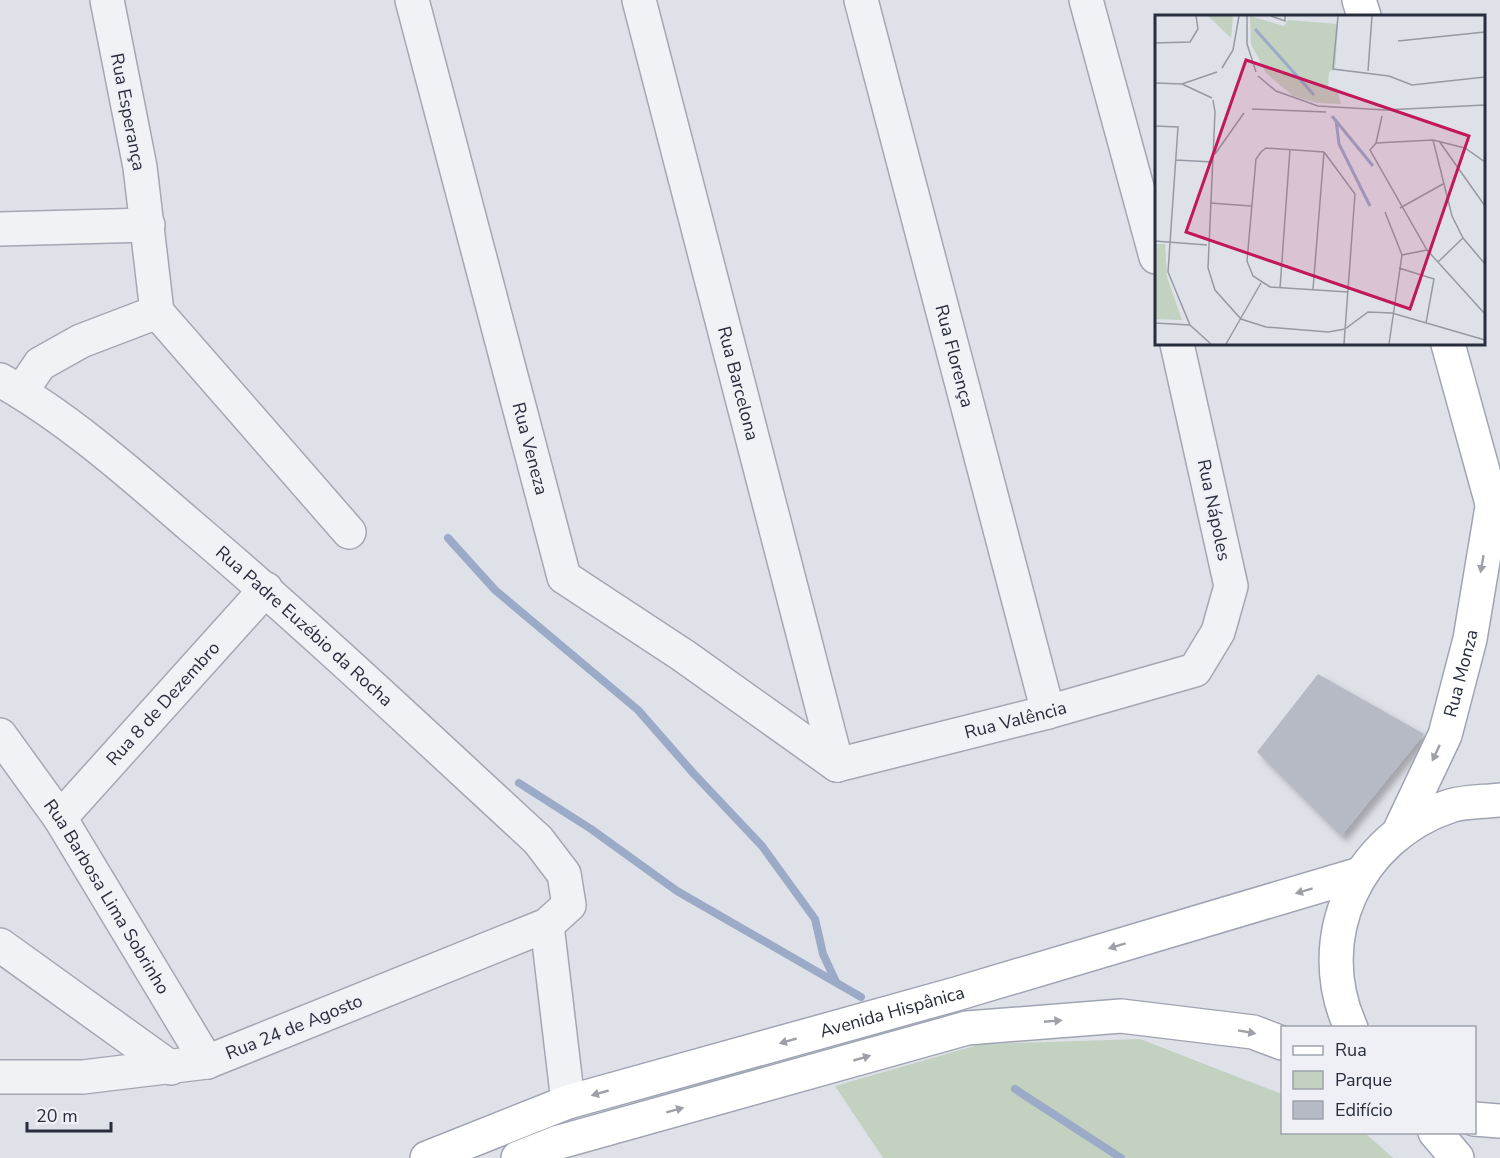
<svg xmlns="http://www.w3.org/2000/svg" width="1500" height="1158" viewBox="0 0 1500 1158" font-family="'Nunito Sans',sans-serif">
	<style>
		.green { fill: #c2d1c0 }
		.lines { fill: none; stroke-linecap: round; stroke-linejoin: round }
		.stream { stroke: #9baac7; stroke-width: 8 }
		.building { fill: #b6bac4; filter: url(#shadow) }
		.minor-casing { stroke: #a4a7b2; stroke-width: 36 }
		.major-casing { stroke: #9fa4b3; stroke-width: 36 }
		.minor { stroke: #f1f2f6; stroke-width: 33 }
		.major { stroke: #fff; stroke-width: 33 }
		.oneway { fill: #9ea0a8 }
		.labels { text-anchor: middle; stroke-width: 4.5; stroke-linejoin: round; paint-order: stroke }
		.street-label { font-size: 18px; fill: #282d3e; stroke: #eef0f5 }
		.inset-river { fill: none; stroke: #9baac7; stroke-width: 3 }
		.inset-road { fill: none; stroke: #9699a4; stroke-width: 1.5 }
		.view { fill: #c2185b; fill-opacity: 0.15; stroke: #c2185b; stroke-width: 3 }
		.inset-edge { fill: none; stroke: #282d3e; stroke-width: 3 }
	</style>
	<defs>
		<filter id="shadow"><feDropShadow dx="5.5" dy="5.5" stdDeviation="3" flood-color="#0004"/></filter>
	</defs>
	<rect width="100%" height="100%" fill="#dfe1e8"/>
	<polygon class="green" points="1140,1039 1282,1094 1282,1132 1365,1133 1393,1158 883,1158 835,1086 981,1044"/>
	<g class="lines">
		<g class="stream">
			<polyline points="448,538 495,590 638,710 694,774 762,846 815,919 823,954 836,982"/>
			<polyline points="519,783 591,829 677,891 861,997"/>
			<polyline points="1015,1089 1121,1158"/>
		</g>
	</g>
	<polygon class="building" points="1318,674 1424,734 1341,836 1257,752"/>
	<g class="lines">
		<defs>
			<g id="minor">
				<path id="s1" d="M 412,0 L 564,577 L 684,656 L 837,765"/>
				<path id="s2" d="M 639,0 L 837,765"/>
				<path id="s3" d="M 861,0 L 1048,712"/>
				<polyline points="1086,0 1156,257"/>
				<polyline points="0,229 148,225"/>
				<polyline points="157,312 349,532"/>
				<path id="s4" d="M 0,380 C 68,418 132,475 191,526 C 310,627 423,734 538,840 L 564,874 L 569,905 L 547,925 L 207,1062 L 83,1077 L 0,1077"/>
				<polyline points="21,392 40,364 81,341 157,312 140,167 107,0"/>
				<path id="s5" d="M 0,735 L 60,818 L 207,1062"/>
				<path id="s6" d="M 837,765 L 1048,712 L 1195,670 L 1218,632 L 1231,586 L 1177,344"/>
				<path id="s7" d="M 60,818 L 266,589"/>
				<polyline points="547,925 568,1102"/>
				<polyline points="0,945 171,1068"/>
			</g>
			<g id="major">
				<polyline points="1359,0 1364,16"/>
				<polyline points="1448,344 1499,529"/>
				<path id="s8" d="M 1399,832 L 1445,735 L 1470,639 L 1492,507"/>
				<path d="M 1351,1028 C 1310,938 1357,837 1450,806 C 1465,801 1484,802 1500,800"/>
				<polyline points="1474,1119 1500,1121"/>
				<polyline points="1435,1132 1457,1158"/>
				<path id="s9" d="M 427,1158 L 568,1102 L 956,994 L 1360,874"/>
				<polyline points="518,1158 556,1143 967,1028 1121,1016 1253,1032 1282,1043"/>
			</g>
		</defs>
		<use href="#minor" class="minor-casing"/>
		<use href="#major" class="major-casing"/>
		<use href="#minor" class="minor"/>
		<use href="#major" class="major"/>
	</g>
	<defs><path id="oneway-solid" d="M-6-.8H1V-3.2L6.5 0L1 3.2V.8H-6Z" transform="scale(1.5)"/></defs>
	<g class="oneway">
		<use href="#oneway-solid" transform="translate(1482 564) rotate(100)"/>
		<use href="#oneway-solid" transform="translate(1436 753) rotate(115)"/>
		<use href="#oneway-solid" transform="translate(1304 891) rotate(163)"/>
		<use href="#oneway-solid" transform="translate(1117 946) rotate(163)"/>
		<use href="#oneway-solid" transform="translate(1053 1021) rotate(-5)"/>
		<use href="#oneway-solid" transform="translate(1247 1032) rotate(10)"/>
		<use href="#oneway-solid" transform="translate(788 1041) rotate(164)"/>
		<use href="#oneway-solid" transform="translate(862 1058) rotate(-16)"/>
		<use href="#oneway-solid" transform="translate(600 1093) rotate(164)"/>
		<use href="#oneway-solid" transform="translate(675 1110) rotate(-15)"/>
	</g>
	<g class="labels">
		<g class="street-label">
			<text transform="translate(128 112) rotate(79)" y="6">Rua Esperança</text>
			<text dy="6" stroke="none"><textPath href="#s3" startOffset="368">Rua Florença</textPath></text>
			<text dy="6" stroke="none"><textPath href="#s2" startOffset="396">Rua Barcelona</textPath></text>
			<text dy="6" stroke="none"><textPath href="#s1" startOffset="464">Rua Veneza</textPath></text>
			<text transform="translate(1214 510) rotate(78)" y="6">Rua Nápoles</text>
			<text dy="6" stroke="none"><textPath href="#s4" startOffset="392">Rua Padre Euzébio da Rocha</textPath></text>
			<text dy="6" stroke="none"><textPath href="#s8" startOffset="171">Rua Monza</textPath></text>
			<text dy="6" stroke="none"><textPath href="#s7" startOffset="154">Rua 8 de Dezembro</textPath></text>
			<text dy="6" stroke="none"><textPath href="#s6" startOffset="184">Rua Valência</textPath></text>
			<text dy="6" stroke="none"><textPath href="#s5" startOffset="194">Rua Barbosa Lima Sobrinho</textPath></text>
			<text dy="6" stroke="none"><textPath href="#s9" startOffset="488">Avenida Hispânica</textPath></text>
			<text transform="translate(294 1027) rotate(-22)" y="6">Rua 24 de Agosto</text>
		</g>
	</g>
	<g transform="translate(1155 15)">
		<rect width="330" height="330" fill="#dfe1e8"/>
		<path d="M 53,1 L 78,1 L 76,24 L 76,23 ZM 95,1 L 129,11 L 133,5 L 183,9 L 180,54 L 174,57 L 173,72 L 182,73 L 186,89 L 162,88 L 138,81 L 111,58 L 96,29 ZM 0,229 L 10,229 L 12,262 L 27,305 L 0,304 Z" fill="#c2d1c0"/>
		<path class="inset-river" d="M 100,14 L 159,80M 177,101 L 218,151M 181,105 L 184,129 L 215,191"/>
		<path class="inset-road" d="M 92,1 L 92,29 L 101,57M 116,1 L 130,6 L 130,1M 183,1 L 178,54 L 234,61 L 257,70 L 330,62M 243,26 L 330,17M 0,28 L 35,27 L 43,14 L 41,1M 67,53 L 78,35 L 84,1M 213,56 L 217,1M 103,61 L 121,76 L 163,91 L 230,95 L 330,90M 0,68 L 27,69 L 62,57M 27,69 L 57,83M 58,85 L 60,97 L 53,253 L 60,275 L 86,304 L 111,312 L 173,317 L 190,314 L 213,297 L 237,298 L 330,325M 97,94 L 171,97M 0,111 L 23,112 L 13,257 L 35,310 L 56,329M 278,125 L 297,201 L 308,223 L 330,249M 284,126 L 330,191M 221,128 L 227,101M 169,137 L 111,133 L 106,137 L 101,144 L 92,246 L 98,261 L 115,272 L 193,277M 169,137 L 200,179 L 189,329M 60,139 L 89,98M 20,145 L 58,147M 330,147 L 310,133 L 278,125 L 221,128 L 215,135 L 272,235 L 330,299M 55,188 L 96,191M 245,193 L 288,169M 230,197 L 247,240M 0,226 L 52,230M 283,247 L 308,223M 244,253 L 279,264 L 271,308M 125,273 L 135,134M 158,274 L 169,137M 0,308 L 35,310M 71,329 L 106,268M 234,329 L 247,240 L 272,235"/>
		<path class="view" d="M 91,45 L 314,121 L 255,294 L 31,217 Z"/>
		<rect width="330" height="330" class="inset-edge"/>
	</g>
	<rect x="1281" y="1026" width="195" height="108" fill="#eef0f5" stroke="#9fa2ac" stroke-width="1.5"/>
	<rect x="1293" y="1046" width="30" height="9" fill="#ffffff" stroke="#9fa2ac" stroke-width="1.5"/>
	<text x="1335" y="1056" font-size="18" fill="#282d3e">Rua</text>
	<rect x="1293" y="1071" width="30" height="18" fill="#c2d1c0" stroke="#9fa2ac" stroke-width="1.5"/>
	<text x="1335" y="1086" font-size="18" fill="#282d3e">Parque</text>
	<rect x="1293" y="1101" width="30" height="18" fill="#b6bac4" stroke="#9fa2ac" stroke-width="1.5"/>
	<text x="1335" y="1116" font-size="18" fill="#282d3e">Edifício</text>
	<path d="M27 1122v9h84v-9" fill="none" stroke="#282d3e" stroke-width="3"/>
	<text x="36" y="1122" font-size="18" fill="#282d3e" stroke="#eef0f5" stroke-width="4.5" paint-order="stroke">20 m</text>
</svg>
